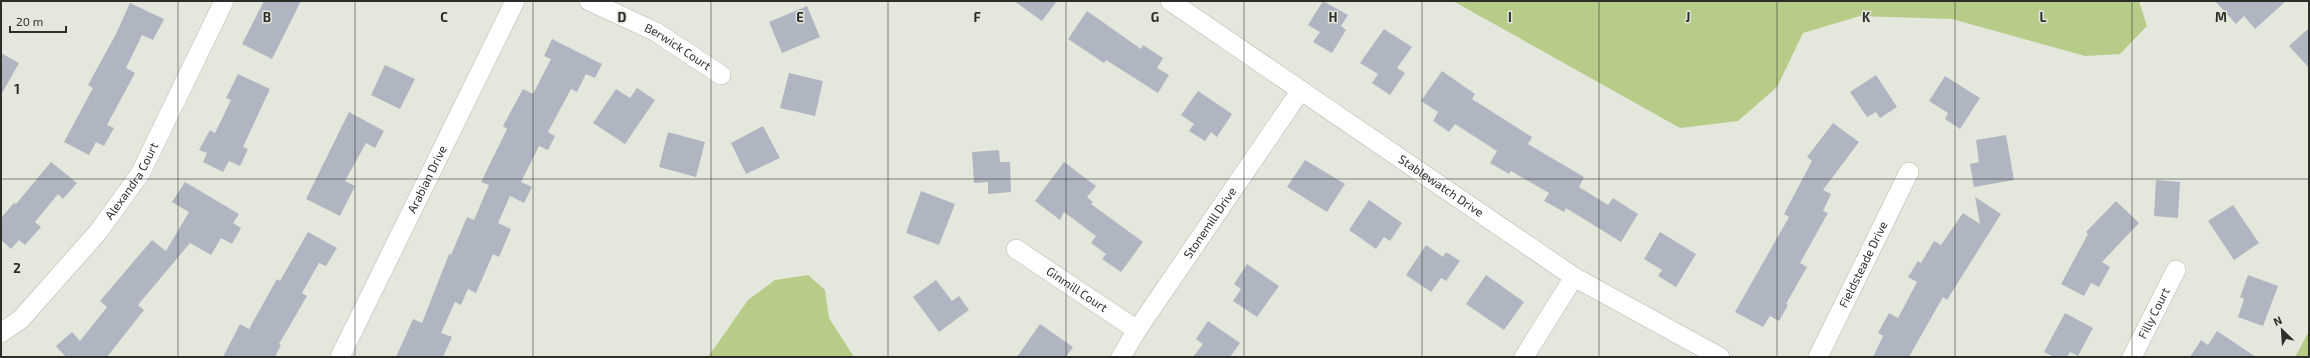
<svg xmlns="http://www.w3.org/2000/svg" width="2310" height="358" viewBox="0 0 2310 358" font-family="'Exo 2',sans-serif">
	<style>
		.green { fill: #b7cc89 }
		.building { fill: #b0b6c1 }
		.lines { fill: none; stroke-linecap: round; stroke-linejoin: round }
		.minor-casing { stroke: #b3b7ac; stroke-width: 20 }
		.minor { stroke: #fff; stroke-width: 19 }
		.grid { fill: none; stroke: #2d2e2a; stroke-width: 1; stroke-opacity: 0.55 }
		.labels { text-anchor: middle; stroke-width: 3; stroke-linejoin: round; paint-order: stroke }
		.street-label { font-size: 12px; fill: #2d2e2a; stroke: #e4e8dc }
		.grid-label { font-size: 13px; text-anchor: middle; font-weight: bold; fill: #2d2e2a; stroke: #e4e8dc; stroke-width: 3; stroke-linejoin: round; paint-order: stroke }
	</style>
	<rect width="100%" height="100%" fill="#e4e8dc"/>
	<g class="green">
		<polygon points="1453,1 2139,1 2147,26 2120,54 2085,56 1952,19 1860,16 1803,33 1777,87 1738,121 1680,128"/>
		<polygon points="808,275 825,290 829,318 854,357 708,357 748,300 775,280"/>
		<polygon points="2309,331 2309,357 2295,357"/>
	</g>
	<g class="building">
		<polygon points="264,1 301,1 272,59 242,44"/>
		<polygon points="1014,1 1057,1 1042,21"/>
		<polygon points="1323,1 1348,15 1341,26 1346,30 1332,53 1313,42 1320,32 1308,25"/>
		<polygon points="2215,1 2286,1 2255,29 2244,16 2236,24"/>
		<polygon points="130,3 164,19 153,40 142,35 126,68 135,73 107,125 114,128 104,146 96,142 89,155 64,142 93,88 88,85 116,34"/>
		<polygon points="807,6 820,37 782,53 769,22"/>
		<polygon points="1087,11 1141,49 1143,45 1163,58 1157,68 1169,75 1158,93 1106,60 1104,63 1068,39"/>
		<polygon points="2309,28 2309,68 2289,46"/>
		<polygon points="1384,29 1412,47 1397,68 1405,73 1390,95 1372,83 1378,74 1360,63"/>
		<polygon points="552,39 602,64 595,78 586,74 577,92 571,89 548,132 555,136 548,150 539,146 521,182 532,187 524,203 510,196 498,223 511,229 499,257 493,254 476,293 468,289 461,305 455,302 441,333 452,337 443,357 396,357 413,319 422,323 449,254 451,255 467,217 474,220 489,185 481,182 507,129 503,126 523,89 533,94 551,59 544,56"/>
		<polygon points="1,53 19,63 1,95"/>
		<polygon points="385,65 415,79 400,109 371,95"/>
		<polygon points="1442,71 1475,94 1472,99 1532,137 1528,144 1584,177 1579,187 1608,205 1613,198 1638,214 1621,242 1566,208 1564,212 1544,201 1549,193 1511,171 1509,174 1490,163 1497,151 1455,124 1449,132 1433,121 1438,112 1421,101"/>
		<polygon points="789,73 823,81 815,116 780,108"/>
		<polygon points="238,74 270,89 243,147 248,149 240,166 229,161 223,172 203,162 207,153 199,150 210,130 215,133 231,100 226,98"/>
		<polygon points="1876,75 1897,107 1880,118 1876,112 1867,117 1850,92"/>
		<polygon points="1945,76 1980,98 1960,129 1945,119 1948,113 1929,101"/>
		<polygon points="637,88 655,100 625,144 593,123 616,89 630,98"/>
		<polygon points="1198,91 1232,114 1217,137 1211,132 1205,141 1189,131 1194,124 1181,115"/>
		<polygon points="349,112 384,131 375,148 366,143 345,181 355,186 340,216 306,199"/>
		<polygon points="1833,123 1859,142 1823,190 1831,194 1823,211 1828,213 1800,263 1807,267 1786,304 1788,305 1779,321 1770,316 1763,327 1735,312 1789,217 1784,214 1812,161 1807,157"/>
		<polygon points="763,126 780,158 746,174 731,143"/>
		<polygon points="668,132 705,142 696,177 659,167"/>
		<polygon points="2006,135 2014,180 1974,187 1970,164 1979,162 1976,140"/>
		<polygon points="999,150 1000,162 1010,162 1011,192 988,194 988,182 974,183 972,152"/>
		<polygon points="1305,160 1345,184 1327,212 1287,187"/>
		<polygon points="51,162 77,183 63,199 58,194 35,222 41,227 25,245 19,240 11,249 1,240 1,218 14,203 16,204"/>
		<polygon points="1064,162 1096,186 1087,197 1093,202 1091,204 1143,242 1121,272 1102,259 1106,254 1091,243 1096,236 1064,212 1060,220 1035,201"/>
		<polygon points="2156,180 2180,182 2178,218 2154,216"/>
		<polygon points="185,182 239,214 233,223 241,228 232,244 221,238 211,255 190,243 138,305 144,310 107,357 66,357 56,346 72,332 80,341 107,307 100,301 152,240 166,251 189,212 172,202"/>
		<polygon points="921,191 955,204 939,245 906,233"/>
		<polygon points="1975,197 2001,214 1947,300 1943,297 1909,357 1873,357 1883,336 1878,333 1889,313 1898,318 1917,282 1908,277 1918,261 1921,263 1934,241 1941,245 1963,213 1980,224"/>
		<polygon points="1369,200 1402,223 1390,241 1384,237 1376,249 1349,230"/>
		<polygon points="2116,201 2139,223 2102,262 2110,267 2099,287 2091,283 2084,296 2061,284 2088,234 2086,232"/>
		<polygon points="2233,205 2259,243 2234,260 2208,221"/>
		<polygon points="308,232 337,248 326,266 319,263 302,293 307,296 279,344 281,345 275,357 223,357 240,324 249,329 277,279 280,281"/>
		<polygon points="1660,232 1696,254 1676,287 1658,276 1662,270 1644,259"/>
		<polygon points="1426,245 1443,257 1446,252 1460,261 1446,281 1441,278 1431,292 1406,275"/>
		<polygon points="1247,264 1279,286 1257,317 1233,301 1241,289 1234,284"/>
		<polygon points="1486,275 1524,302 1504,330 1466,304"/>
		<polygon points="2248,275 2278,286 2263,326 2238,317 2244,299 2240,297"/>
		<polygon points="936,280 952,301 959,296 969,310 939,332 913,297"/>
		<polygon points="2065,313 2093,328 2078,356 2070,352 2067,357 2054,357 2044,352"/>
		<polygon points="1208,321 1240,343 1230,357 1193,357 1203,344 1196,339"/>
		<polygon points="1040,324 1073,347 1066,357 1017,357"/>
		<polygon points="2217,331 2256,357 2190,357 2201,340 2208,345"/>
	</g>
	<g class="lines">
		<defs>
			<g id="minor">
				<path id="s1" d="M 589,1 L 656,32 L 721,75"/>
				<path id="s2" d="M 1170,1 L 1574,277 L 1720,357"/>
				<path id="s3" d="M 1016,249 L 1137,330"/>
				<path id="s4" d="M 1,333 L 21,319 L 98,232 L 140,174 L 224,1"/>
				<path id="s5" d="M 340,357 L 515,1"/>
				<path id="s6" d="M 1121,357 L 1137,330 L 1301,90"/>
				<polyline points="1524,357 1574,277"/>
				<path id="s7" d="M 1818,357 L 1909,172"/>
				<path id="s8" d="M 2132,357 L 2176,270"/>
			</g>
		</defs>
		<use href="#minor" class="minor-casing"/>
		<use href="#minor" class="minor"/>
	</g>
	<path class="grid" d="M 178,1 L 178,357M 355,1 L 355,357M 533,1 L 533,357M 711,1 L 711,357M 888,1 L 888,357M 1066,1 L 1066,357M 1244,1 L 1244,357M 1422,1 L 1422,357M 1599,1 L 1599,357M 1777,1 L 1777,357M 1955,1 L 1955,357M 2132,1 L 2132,357M 1,179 L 2309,179"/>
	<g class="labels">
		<g class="street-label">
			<text dy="4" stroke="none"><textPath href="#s1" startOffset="100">Berwick Court</textPath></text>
			<text dy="4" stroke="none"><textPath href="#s5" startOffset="198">Arabian Drive</textPath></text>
			<text dy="4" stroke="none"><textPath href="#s4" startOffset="202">Alexandra Court</textPath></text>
			<text dy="4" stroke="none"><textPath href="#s2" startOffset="328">Stablewatch Drive</textPath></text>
			<text dy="4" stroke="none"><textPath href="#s6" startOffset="161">Stonemill Drive</textPath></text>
			<text dy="4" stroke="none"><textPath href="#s7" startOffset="103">Fieldsteade Drive</textPath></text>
			<text dy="4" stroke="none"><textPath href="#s3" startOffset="73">Ginmill Court</textPath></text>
			<text dy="4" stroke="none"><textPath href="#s8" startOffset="49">Filly Court</textPath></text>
		</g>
	</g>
	<g class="grid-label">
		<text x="267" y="22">B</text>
		<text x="444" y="22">C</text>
		<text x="622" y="22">D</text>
		<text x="800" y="22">E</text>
		<text x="977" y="22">F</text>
		<text x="1155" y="22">G</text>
		<text x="1333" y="22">H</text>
		<text x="1510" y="22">I</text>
		<text x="1688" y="22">J</text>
		<text x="1866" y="22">K</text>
		<text x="2043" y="22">L</text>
		<text x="2221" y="22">M</text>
		<text x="17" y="94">1</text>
		<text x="17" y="273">2</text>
	</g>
	<rect width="2310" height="358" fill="none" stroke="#2d2e2a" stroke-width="4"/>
	<g transform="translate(2282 330) rotate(335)" stroke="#e4e8dc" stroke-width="3" paint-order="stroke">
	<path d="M0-3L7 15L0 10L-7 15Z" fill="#2d2e2a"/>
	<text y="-6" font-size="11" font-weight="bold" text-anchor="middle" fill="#2d2e2a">N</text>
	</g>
	<path d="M10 26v6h56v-6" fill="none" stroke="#2d2e2a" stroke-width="2"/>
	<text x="16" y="26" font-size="12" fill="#2d2e2a" stroke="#e4e8dc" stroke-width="3" paint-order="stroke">20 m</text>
</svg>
